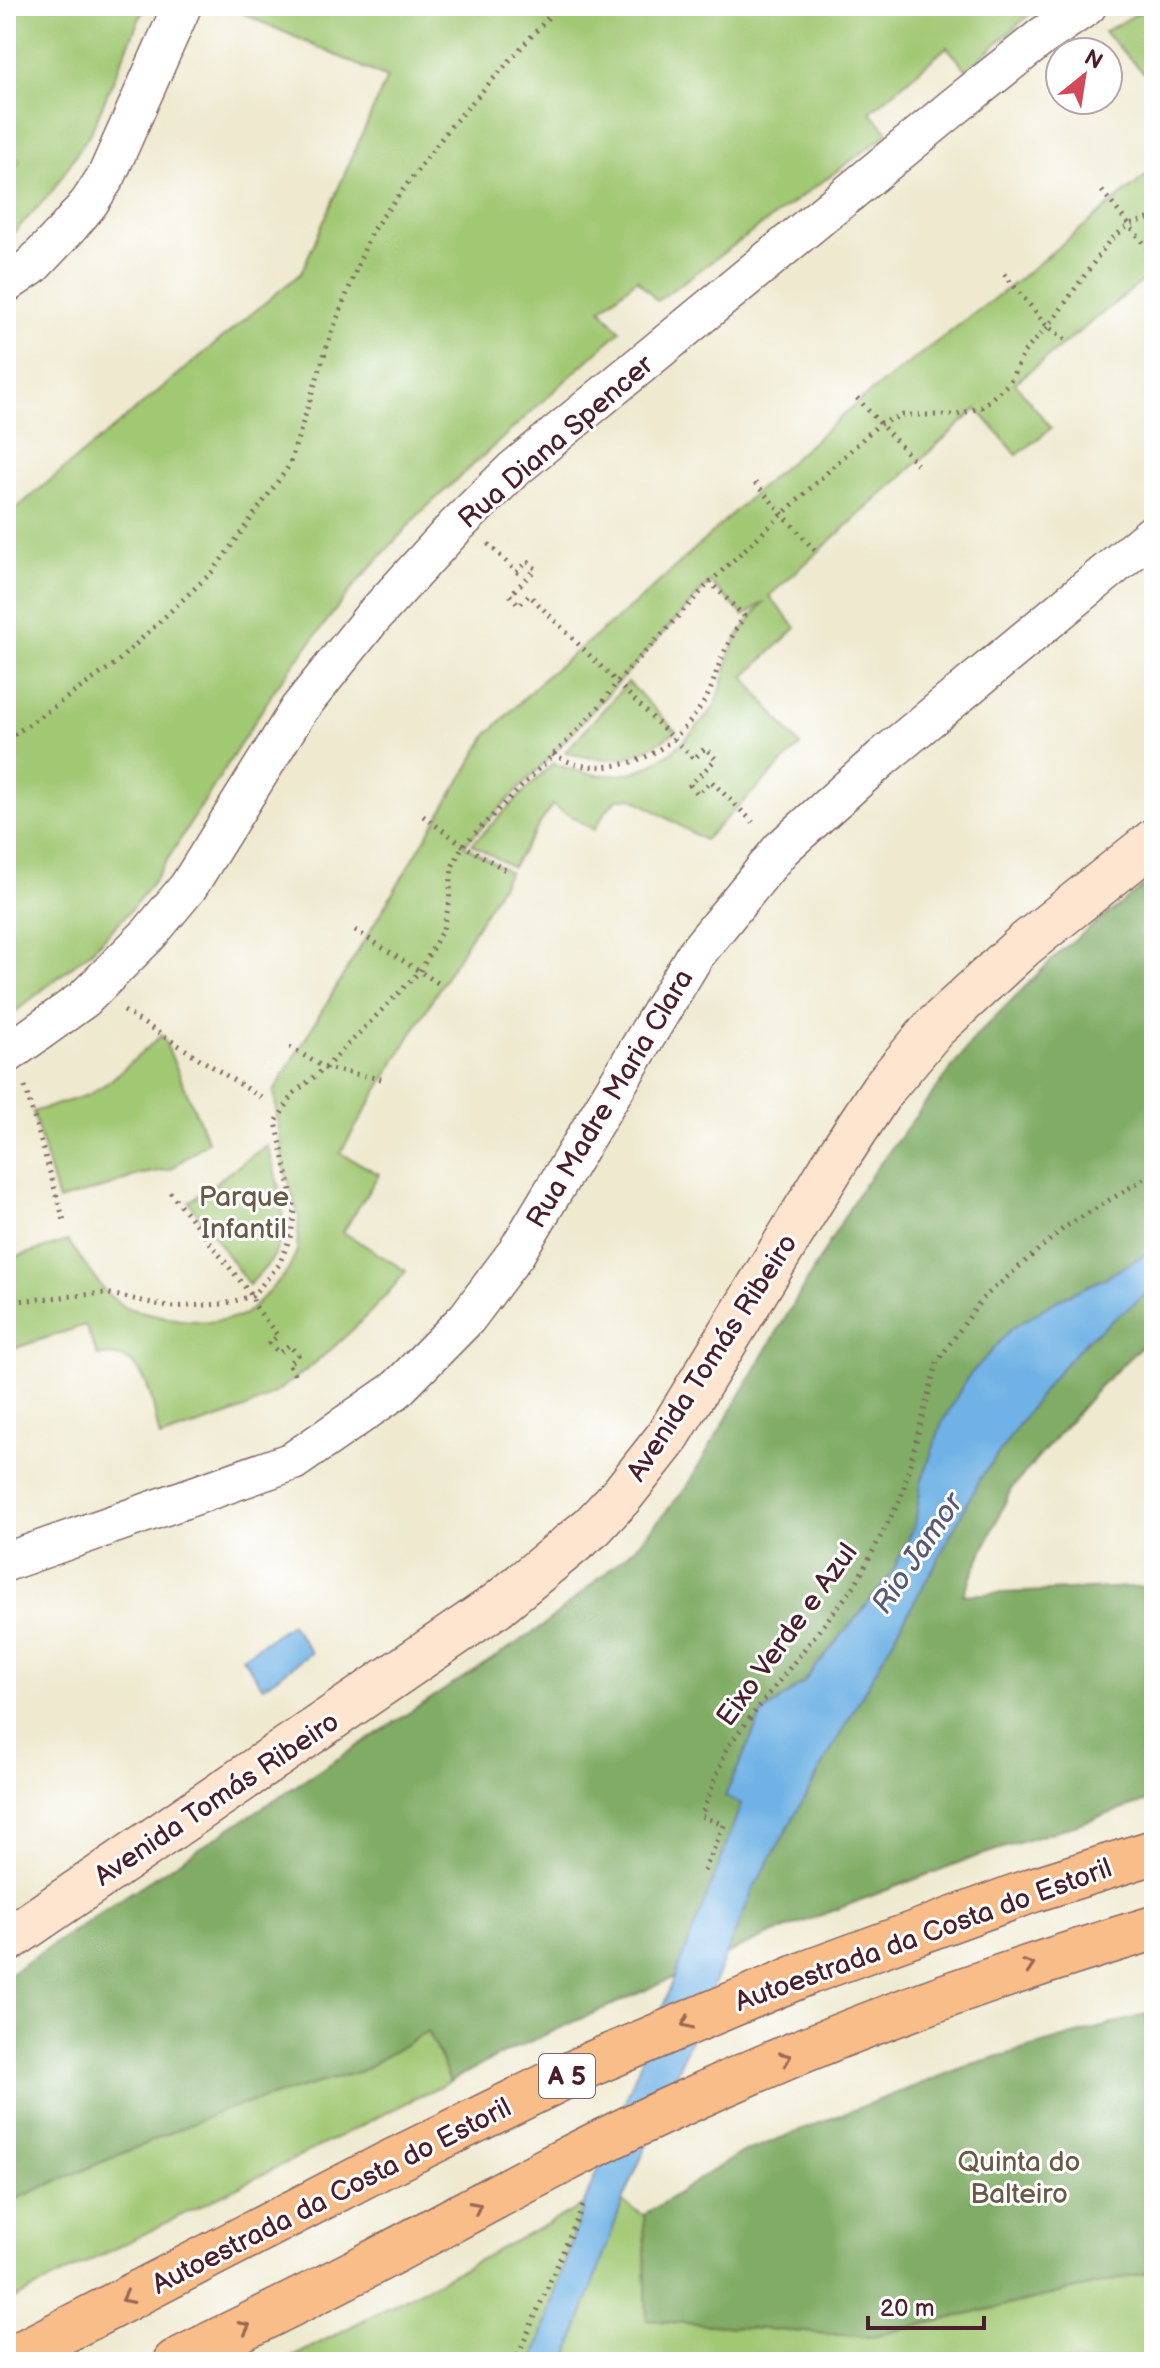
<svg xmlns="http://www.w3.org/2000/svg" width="1160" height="2368" viewBox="0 0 1160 2368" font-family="'Balsamiq Sans',sans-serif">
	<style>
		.green { fill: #a1c873; stroke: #76744f; stroke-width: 2 }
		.forest { fill: #80ac65; stroke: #656648; stroke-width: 2 }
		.water { fill: #70b2e5; stroke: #5d6888; stroke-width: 2 }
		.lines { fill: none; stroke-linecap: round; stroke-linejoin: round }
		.street-casing { stroke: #836664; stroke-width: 41 }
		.secondary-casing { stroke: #836664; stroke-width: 47 }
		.highway-casing { stroke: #836664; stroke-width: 47 }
		.path { stroke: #836664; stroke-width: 5; stroke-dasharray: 2 6; stroke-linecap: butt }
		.street { stroke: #fff; stroke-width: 38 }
		.secondary { stroke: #fde5d0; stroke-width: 44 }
		.highway { stroke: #f9bd89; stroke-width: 44 }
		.oneway { stroke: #965 }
		.labels { text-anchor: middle; stroke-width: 6; stroke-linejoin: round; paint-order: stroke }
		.shield { fill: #fff; stroke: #80626b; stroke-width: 2 }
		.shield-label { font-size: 26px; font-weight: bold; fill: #4a1f2b }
		.street-label { font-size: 28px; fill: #4a1f2b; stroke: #fff }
		.park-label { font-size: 28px; fill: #685a44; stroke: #fff }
		.water-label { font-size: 30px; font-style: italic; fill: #595a75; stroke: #fff }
	</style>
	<rect width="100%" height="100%" fill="#fff"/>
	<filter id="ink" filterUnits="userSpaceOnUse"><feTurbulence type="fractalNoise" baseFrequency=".0125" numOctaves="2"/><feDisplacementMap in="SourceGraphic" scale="16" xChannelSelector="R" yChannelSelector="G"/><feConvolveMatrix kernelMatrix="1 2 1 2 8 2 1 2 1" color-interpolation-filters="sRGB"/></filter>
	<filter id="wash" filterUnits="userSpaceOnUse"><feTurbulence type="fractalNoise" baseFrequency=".006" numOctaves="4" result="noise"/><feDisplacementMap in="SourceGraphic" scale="32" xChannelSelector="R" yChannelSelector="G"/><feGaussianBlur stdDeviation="1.8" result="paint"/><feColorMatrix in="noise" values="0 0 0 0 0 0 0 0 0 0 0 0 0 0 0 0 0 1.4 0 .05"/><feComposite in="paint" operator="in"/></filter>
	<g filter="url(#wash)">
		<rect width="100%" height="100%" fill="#eee9cf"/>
		<g class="green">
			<polygon points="6,6 145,6 92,130 51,193 6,241 6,183 20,160 6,153"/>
			<polygon points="226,6 1039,6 967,70 947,47 870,112 889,133 657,301 637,279 601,309 620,331 419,514 354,586 277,686 154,881 127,914 90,952 6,1019 6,517 301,273 387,78"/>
			<polygon points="1151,6 1154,6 1154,83 1104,32"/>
			<path d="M 1154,169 L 1154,272 L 1015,383 L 1051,428 L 1017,455 L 977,409 L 769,596 L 796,628 L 744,677 L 800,746 L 704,840 L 633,798 L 617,799 L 606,811 L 594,830 L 552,805 L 512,867 L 472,844 L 553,763 C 611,787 654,776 695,729 C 702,721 710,714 715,705 C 723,688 725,670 731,652 C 737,634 753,615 765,601 L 744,616 L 710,582 L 553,754 L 464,845 L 509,872 L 340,1153 L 379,1174 L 343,1232 L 406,1271 C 373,1314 311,1372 264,1399 C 234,1417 193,1425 160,1438 C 151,1400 149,1349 98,1356 L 85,1325 L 6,1351 L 6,1260 L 68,1241 L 106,1293 L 126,1308 L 180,1320 L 209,1322 L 240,1317 L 255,1306 L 288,1271 L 297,1251 L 299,1217 L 283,1162 L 274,1091 L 488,734 L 545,677 L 642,598 L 760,488 L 859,401 L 1013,284 Z"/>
			<path d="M 628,682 L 676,731 C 635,760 614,766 565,752 Z"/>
			<polygon points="162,1035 208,1141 171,1169 137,1175 112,1185 58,1201 33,1112 88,1095 110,1081"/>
			<path d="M 267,1145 C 278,1181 292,1220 274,1256 C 268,1266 257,1276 249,1285 L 189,1202 Z"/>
			<polygon points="429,2030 450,2081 6,2303 6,2203 224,2110 361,2071"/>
			<polygon points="607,2193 644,2215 647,2320 869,2337 1154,2271 1154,2362 283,2362"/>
		</g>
		<g class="forest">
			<polygon points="1154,878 1154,1334 1099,1387 1011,1489 963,1595 1154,1586 1154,1799 963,1861 769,1935 504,2053 450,2081 428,2031 361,2071 224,2110 6,2203 6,1976 121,1899 543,1626 637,1546 686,1488 860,1190 977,1035 1062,950"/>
			<polygon points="1154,2012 1154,2271 869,2337 647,2320 644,2215 737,2155 972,2064"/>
		</g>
		<g class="water">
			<polygon points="1154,1249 1154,1288 1087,1340 1049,1382 978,1482 936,1563 753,1890 622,2203 566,2362 533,2362 585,2201 715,1876 741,1804 725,1796 762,1714 803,1683 891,1575 915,1525 921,1483 942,1423 967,1378 1011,1329 1061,1298 1105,1278"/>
			<polygon points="291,1624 311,1653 263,1687 242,1657"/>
		</g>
	</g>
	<g filter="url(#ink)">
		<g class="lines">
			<defs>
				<g id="street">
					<polyline points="6,284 32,266 68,228 89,203 107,175 182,6"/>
					<polyline points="6,1055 84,999 149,934 188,887 299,709 371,619 456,526 513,470 955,106 1043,36 1087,6"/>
					<polyline points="6,1562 293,1461 396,1390 467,1318 516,1253 695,955 781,849 882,758 1154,533"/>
				</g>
				<polyline id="secondary" points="6,1941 497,1605 593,1526 622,1495 666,1439 838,1157 882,1090 934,1028 1024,945 1154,841"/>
				<g id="highway">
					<polyline points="6,2361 387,2164 591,2064 809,1972 1033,1890 1154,1852"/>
					<path d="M 175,2362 C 240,2329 306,2298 370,2264 C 474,2209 576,2151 683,2103 C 836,2032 993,1976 1154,1928"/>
				</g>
			</defs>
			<use href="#street" class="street-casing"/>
			<use href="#secondary" class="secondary-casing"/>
			<use href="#highway" class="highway-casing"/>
			<g class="path">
				<polyline points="1102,191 1154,256"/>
				<polyline points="1004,274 1048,327 1069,342"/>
				<polyline points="857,398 917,464"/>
				<polyline points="755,483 817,553"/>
				<polyline points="488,544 517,572 528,561 536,569 510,595 519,605 529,595 694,759 705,748 716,759 690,785 698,794 711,781 753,822"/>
				<polyline points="6,736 15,734 116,663 214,570 289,466 330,337 371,232 451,126 554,11 579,6"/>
				<path d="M 553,754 C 575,767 594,769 618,765 C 657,759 685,733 705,700 C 713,688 715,673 721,660 C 727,644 736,630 744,616 L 710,582"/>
				<polyline points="423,816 463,845 509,872"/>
				<polyline points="355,930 441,985"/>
				<polyline points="124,1011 262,1098"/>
				<polyline points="290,1047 325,1068 386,1080"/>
				<polyline points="25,1087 65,1224"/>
				<polyline points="170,1192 252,1296 255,1306 278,1336 269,1343 279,1353 289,1345 298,1355 288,1364 296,1377"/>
				<polyline points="6,1302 106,1293 170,1307 224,1304 252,1296 279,1265 291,1235 295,1210 276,1122 294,1093 325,1068 420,971 443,929 449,904 452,867 463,845 577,731 603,702 617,682 710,582 879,424 903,415 957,415 982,407 1009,383 1024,352 1048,327 1109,241 1129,225 1154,217"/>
				<polyline points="704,1871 724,1825 701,1816 728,1746 855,1585 901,1498 937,1362 982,1299 1065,1227 1154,1173"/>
				<polyline points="515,2362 585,2201"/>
			</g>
			<use href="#street" class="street"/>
			<use href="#secondary" class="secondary"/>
			<use href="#highway" class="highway"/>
		</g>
		<defs><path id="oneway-chevron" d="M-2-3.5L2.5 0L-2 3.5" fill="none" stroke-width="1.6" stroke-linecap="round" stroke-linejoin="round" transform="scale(2)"/></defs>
		<g class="oneway">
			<use href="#oneway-chevron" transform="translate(1029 1966) rotate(-18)"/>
			<use href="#oneway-chevron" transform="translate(687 2023) rotate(157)"/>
			<use href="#oneway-chevron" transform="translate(786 2058) rotate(-23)"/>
			<use href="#oneway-chevron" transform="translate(476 2207) rotate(-28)"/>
			<use href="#oneway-chevron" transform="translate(127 2298) rotate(153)"/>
			<use href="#oneway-chevron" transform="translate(245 2327) rotate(-27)"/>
		</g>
	</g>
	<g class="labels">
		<rect class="shield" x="539" y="2054" width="56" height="44" rx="6"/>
		<g class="shield-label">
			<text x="567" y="2085">A 5</text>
		</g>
		<g class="street-label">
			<text transform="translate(555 441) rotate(-41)" y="10">Rua Diana Spencer</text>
			<text transform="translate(609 1098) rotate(-59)" y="10">Rua Madre Maria Clara</text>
			<text transform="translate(711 1357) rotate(-57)" y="10">Avenida Tomás Ribeiro</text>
			<text transform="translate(786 1634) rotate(-54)" y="10">Eixo Verde e Azul</text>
			<text transform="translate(216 1798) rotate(-34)" y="10">Avenida Tomás Ribeiro</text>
			<text transform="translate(923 1934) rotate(-20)" y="10">Autoestrada da Costa do Estoril</text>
			<text transform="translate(331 2195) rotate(-27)" y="10">Autoestrada da Costa do Estoril</text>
		</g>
		<g class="park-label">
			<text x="244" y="1206">Parque<tspan x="244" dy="32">Infantil</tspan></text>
			<text x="1019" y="2171">Quinta do<tspan x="1019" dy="32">Balteiro</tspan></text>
		</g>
		<g class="water-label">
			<text transform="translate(917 1553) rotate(-56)" y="10">Rio Jamor</text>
		</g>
	</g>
	<rect width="1160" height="2368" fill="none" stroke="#fff" stroke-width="32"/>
	<g transform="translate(1084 76) rotate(30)"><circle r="38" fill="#ffffff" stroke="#b7a5aa" stroke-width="2"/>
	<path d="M0-6L14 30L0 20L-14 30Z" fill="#d1495b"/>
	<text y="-12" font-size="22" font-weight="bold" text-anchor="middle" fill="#4a1f2b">N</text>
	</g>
	<path d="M868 2316v12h116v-12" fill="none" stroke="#4a1f2b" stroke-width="4"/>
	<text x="880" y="2316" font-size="24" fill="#4a1f2b" stroke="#ffffff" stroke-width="6" paint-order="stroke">20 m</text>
</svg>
